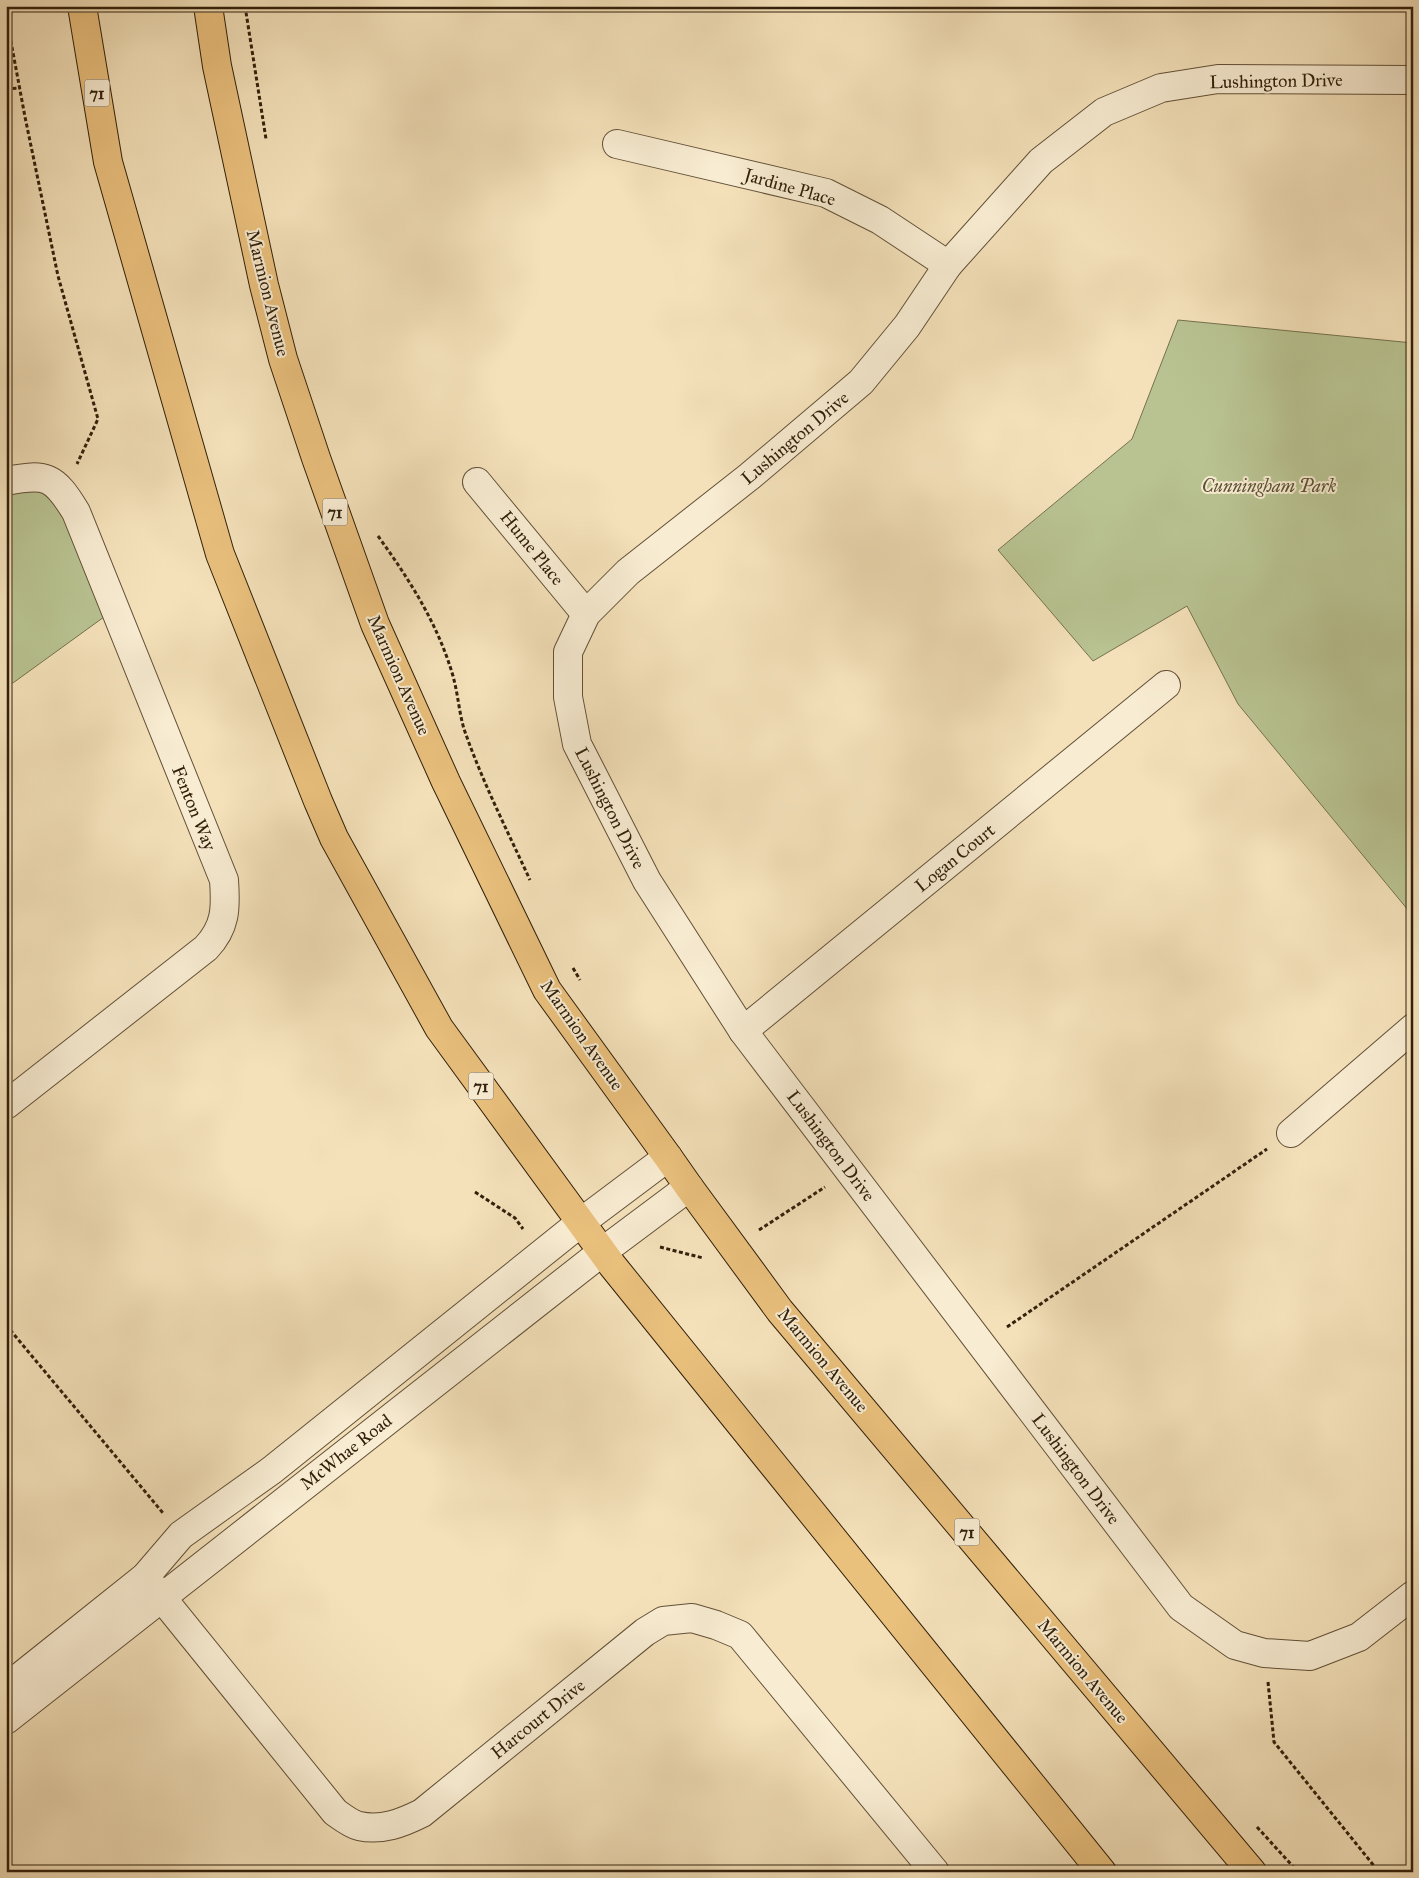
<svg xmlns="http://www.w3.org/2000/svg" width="1419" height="1878" viewBox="0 0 1419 1878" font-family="'IM FELL Great Primer',serif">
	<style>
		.green { fill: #b9c392; stroke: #75724e }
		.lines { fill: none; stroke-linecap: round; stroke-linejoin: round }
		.minor-casing { stroke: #625037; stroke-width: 30 }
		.highway-casing { stroke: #31200b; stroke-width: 30 }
		.path { stroke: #31200b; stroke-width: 3; stroke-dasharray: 4 2.5; stroke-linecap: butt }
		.minor { stroke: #f8ecd2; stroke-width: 28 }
		.highway { stroke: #eac07d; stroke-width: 28 }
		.labels { text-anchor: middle; stroke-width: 4; stroke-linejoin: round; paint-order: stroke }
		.shield { fill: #f8ecd2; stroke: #6d5d47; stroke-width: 1 }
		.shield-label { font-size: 16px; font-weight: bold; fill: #31200b }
		.street-label { font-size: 18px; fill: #31200b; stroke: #f8ecd2 }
		.park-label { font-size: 18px; font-style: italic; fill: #5a5134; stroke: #f8ecd2 }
	</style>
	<rect width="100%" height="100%" fill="#f4e1ba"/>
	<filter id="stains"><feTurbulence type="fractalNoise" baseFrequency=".004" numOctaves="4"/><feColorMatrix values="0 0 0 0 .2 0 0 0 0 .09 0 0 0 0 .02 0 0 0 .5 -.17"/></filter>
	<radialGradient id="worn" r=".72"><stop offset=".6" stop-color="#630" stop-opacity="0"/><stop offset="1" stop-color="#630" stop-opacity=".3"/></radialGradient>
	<g class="green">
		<polygon points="1178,320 1413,343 1413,916 1238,704 1187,606 1093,661 998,550 1132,439"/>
		<polygon points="49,480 115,609 6,688 6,496"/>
	</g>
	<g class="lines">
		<defs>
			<g id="minor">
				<polyline points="1413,80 1218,79 1161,88 1104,112 1041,161 948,265 907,326 861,382 750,476 628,572 586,614 568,652 568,697 577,744 647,881 743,1031 1181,1607 1235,1645 1264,1653 1310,1656 1359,1637 1413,1595"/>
				<polyline points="617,144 826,193 880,220 948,265"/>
				<path d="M 6,481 C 47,473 54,476 76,512 L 224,880 C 226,908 226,927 206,948 L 6,1105"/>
				<polyline points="477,482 586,614"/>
				<polyline points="743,1031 1166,685"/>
				<polyline points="1291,1133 1413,1028"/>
				<path d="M 145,1577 L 335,1812 C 342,1817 351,1824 359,1826 C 382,1831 402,1823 422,1813 L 645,1632 L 663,1621 L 692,1618 L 716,1625 L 740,1635 L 935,1872"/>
				<polyline points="6,1688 145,1577 181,1535 272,1470 580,1223 668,1157"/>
				<polyline points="6,1720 602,1252 689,1187"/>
			</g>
			<g id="highway">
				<polyline points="82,6 108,162 220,554 318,801 334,838 439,1028 612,1265 1102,1872"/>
				<polyline points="208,6 217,66 264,285 283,359 316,458 375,624 446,782 547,990 668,1157 689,1187 780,1311 1252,1872"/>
			</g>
		</defs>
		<use href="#minor" class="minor-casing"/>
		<use href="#highway" class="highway-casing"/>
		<g class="path">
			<polyline points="245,6 266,139"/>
			<polyline points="6,15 25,117 58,276 98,419 77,464"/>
			<polyline points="6,89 20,88"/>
			<path d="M 378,536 C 409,579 438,624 453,676 C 458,694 459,712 464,729 C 482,781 507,830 530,880"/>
			<polyline points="573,968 580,980"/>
			<polyline points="475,1192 515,1218 523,1229"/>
			<polyline points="759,1230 825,1187"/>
			<polyline points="660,1247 703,1258"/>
			<polyline points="6,1325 163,1513"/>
			<polyline points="1007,1327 1267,1149"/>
			<polyline points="1268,1682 1274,1742 1379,1872"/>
			<polyline points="1257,1827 1298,1872"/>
		</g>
		<use href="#minor" class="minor"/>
		<use href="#highway" class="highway"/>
	</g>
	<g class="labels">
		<g class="shield">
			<rect x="84.5" y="79.5" width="25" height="27" rx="4"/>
			<rect x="322.5" y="498.5" width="25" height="27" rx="4"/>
			<rect x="468.5" y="1072.5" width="25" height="27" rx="4"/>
			<rect x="954.5" y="1518.5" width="25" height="27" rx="4"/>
		</g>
		<g class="shield-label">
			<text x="97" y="99">71</text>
			<text x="335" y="518">71</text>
			<text x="481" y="1092">71</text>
			<text x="967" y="1538">71</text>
		</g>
		<g class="street-label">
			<text transform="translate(1276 81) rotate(-1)" y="6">Lushington Drive</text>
			<text transform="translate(790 187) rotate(16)" y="6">Jardine Place</text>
			<text transform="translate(268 293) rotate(76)" y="6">Marmion Avenue</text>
			<text transform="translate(795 438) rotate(-40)" y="6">Lushington Drive</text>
			<text transform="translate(532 548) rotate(51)" y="6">Hume Place</text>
			<text transform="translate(399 675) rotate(66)" y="6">Marmion Avenue</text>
			<text transform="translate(194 808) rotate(68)" y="6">Fenton Way</text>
			<text transform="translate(610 808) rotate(63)" y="6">Lushington Drive</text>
			<text transform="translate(955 858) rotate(-39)" y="6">Logan Court</text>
			<text transform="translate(582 1035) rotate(55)" y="6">Marmion Avenue</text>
			<text transform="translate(831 1146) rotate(53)" y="6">Lushington Drive</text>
			<text transform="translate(823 1360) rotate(50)" y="6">Marmion Avenue</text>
			<text transform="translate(346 1452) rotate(-38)" y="6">McWhae Road</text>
			<text transform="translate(1076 1469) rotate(53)" y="6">Lushington Drive</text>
			<text transform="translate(1083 1671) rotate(50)" y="6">Marmion Avenue</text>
			<text transform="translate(538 1719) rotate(-39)" y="6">Harcourt Drive</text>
		</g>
		<g class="park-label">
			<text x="1269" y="492">Cunningham Park</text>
		</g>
	</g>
	<rect width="1419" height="1878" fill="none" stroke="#f4e1ba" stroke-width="25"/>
	<rect x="8" y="8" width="1404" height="1863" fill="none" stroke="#31200b" stroke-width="2.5"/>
	<rect x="12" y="12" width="1394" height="1853" fill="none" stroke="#31200b"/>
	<rect width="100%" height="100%" filter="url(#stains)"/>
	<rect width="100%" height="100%" fill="url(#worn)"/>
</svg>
